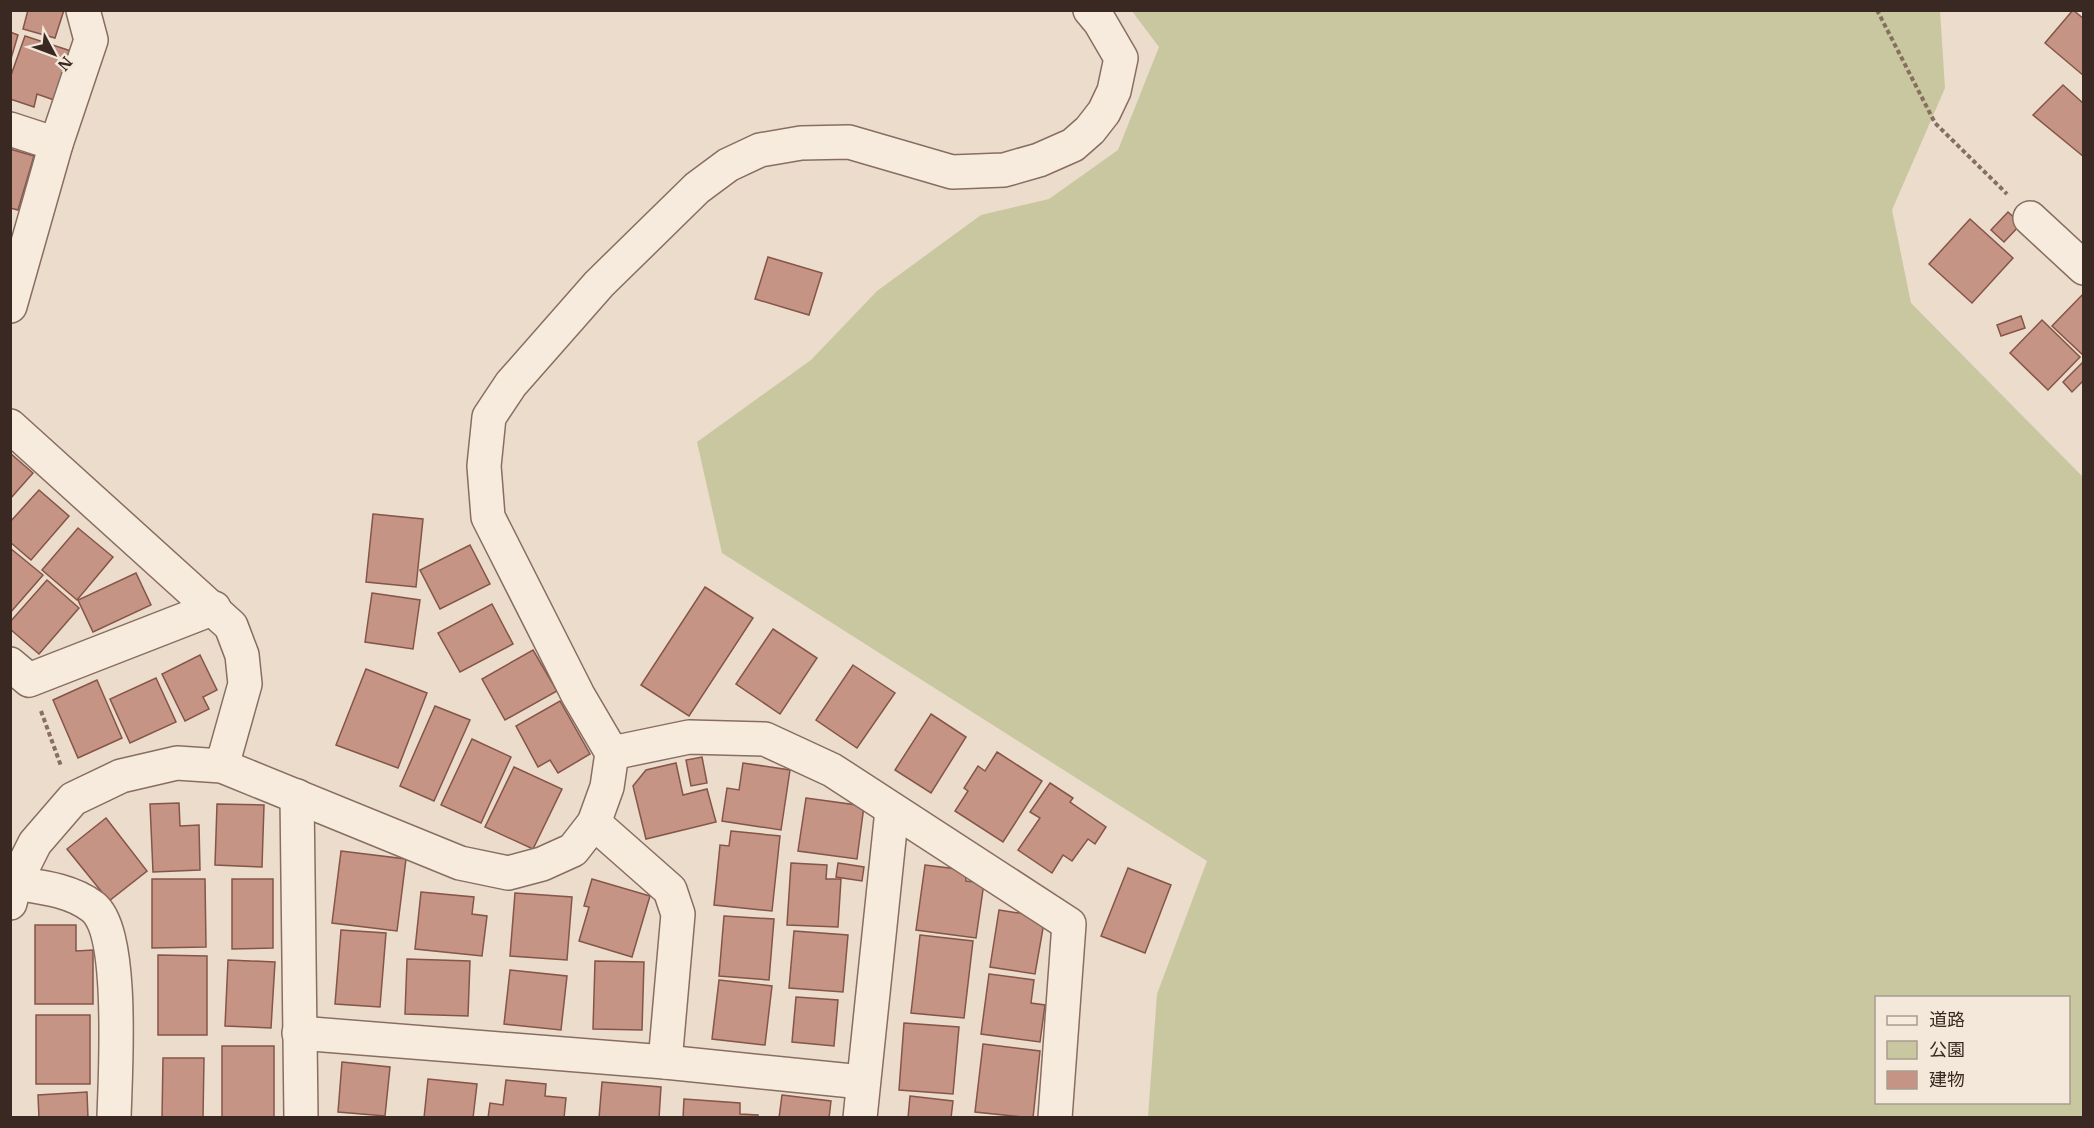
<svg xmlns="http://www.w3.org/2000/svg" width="2094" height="1128" viewBox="0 0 2094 1128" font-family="'IBM Plex Serif','Noto Sans JP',serif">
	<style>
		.green { fill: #c9c79f; fill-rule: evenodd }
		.building { fill: #c69484; stroke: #845548; stroke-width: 1.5 }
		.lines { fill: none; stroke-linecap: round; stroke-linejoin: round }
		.minor-casing { stroke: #876e60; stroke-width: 36 }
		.path { stroke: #876e60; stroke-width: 4; stroke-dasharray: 4.5 3; stroke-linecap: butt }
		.minor { stroke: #f7ebde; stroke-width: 33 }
	</style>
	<rect width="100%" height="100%" fill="#ecdccb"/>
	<path class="green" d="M 1132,11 L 1940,11 L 1945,88 L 1892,210 L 1911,303 L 2083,477 L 2083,1117 L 1148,1117 L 1157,994 L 1207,861 L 722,553 L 697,442 L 811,360 L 877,291 L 981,215 L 1049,199 L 1118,150 L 1159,47 ZM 1876,998 L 2068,998 L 2068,1102 L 1876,1102 Z"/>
	<g class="building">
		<polygon points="28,10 64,10 55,38 23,29"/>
		<polygon points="2073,10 2084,19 2084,76 2045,43"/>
		<polygon points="10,32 18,35 10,62"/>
		<polygon points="25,36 71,51 54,100 37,94 34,107 10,99 10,78"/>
		<polygon points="2063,85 2084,104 2084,157 2033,115"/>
		<polygon points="10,149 34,156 18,210 10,208"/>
		<polygon points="2008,212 2021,224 2004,242 1991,230"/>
		<polygon points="1970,219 2013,258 1972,303 1929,264"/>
		<polygon points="768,257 822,273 809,315 755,299"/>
		<polygon points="2084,293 2084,356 2052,326"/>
		<polygon points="2021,316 2025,328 2001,336 1997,325"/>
		<polygon points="2042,320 2080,357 2048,390 2010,353"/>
		<polygon points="2084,361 2084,380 2072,392 2063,382"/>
		<polygon points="10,453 33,473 10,499"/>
		<polygon points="39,490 69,516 31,560 10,542 10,522"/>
		<polygon points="373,514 423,519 416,587 366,582"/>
		<polygon points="78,528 113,557 77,600 42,570"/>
		<polygon points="470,545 490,584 440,609 420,570"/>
		<polygon points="10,548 43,575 10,613"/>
		<polygon points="136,573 151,605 93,632 78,600"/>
		<polygon points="47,580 79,608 39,654 10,629 10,622"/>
		<polygon points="705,587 753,618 689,716 641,685"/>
		<polygon points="372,593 420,600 413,649 365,642"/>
		<polygon points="492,604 513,644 460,672 438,633"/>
		<polygon points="773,629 817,658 780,714 736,684"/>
		<polygon points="533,650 557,691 505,720 482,679"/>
		<polygon points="200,655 217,690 203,697 209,709 185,721 162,674"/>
		<polygon points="853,665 895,693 857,748 816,720"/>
		<polygon points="366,669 427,693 398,768 336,745"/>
		<polygon points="156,678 176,722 130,743 110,699"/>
		<polygon points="97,680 122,738 78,758 53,700"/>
		<polygon points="560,701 590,754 558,773 550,760 538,767 516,726"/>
		<polygon points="435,706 470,720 434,801 400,786"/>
		<polygon points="931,714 966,737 931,793 895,770"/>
		<polygon points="472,739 511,757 481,823 441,805"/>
		<polygon points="997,752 1042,781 1003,842 955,811 968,791 964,788 978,766 985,771"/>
		<polygon points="702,757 707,783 691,786 686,760"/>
		<polygon points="676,763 683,795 707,789 716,822 646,839 633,786 646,770"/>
		<polygon points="743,763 790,770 781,830 722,821 727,788 739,790"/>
		<polygon points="514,767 562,789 533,849 485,827"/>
		<polygon points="1050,783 1073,798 1070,802 1106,827 1095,844 1088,839 1072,861 1063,855 1052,873 1018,850 1040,818 1030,812"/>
		<polygon points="806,798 864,806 857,859 798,851"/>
		<polygon points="179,803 180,826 199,825 200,870 153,872 150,804"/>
		<polygon points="217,804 264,805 262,867 215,865"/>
		<polygon points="106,818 147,871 109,901 67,849"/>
		<polygon points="731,831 780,836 772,911 714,905 720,845 729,846"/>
		<polygon points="341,851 406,859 397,931 332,923"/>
		<polygon points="791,863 827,865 826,879 841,879 838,927 787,925"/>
		<polygon points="838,863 864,867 862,881 836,877"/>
		<polygon points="925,865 965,870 966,881 984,883 976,938 916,930"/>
		<polygon points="1128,868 1171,885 1145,953 1101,936"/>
		<polygon points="152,879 205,879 206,947 152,948"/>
		<polygon points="232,879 273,879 273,948 232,949"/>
		<polygon points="592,879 650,896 632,957 579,941 589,907 584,906"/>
		<polygon points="421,892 474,897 472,914 487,916 482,956 415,949"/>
		<polygon points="515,893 572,897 567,960 510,956"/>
		<polygon points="999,910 1045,917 1035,974 990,967"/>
		<polygon points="724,916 774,919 769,980 719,976"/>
		<polygon points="35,925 76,925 76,951 93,950 93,1004 35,1004"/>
		<polygon points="341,930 386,933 380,1007 335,1004"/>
		<polygon points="794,931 848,935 843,992 789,988"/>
		<polygon points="920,935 973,941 964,1018 911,1013"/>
		<polygon points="158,955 207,956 207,1035 158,1035"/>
		<polygon points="407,959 470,961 468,1016 405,1014"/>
		<polygon points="228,960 275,962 271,1028 225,1026"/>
		<polygon points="595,961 644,962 642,1030 593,1029"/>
		<polygon points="510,970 567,976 561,1030 504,1024"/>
		<polygon points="989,974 1034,980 1031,1003 1045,1005 1040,1042 981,1034"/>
		<polygon points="719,980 772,986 765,1045 712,1039"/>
		<polygon points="796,997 838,1000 834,1046 792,1042"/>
		<rect x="36" y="1015" width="54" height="69"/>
		<polygon points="904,1023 959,1027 953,1094 899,1090"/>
		<polygon points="983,1044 1040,1051 1033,1118 975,1112"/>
		<rect x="222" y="1046" width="52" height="72"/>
		<polygon points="163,1058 204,1058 203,1118 162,1118"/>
		<polygon points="342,1062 390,1067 385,1116 338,1112"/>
		<polygon points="428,1079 477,1084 473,1118 424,1118"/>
		<polygon points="506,1080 546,1084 545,1096 566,1098 564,1118 488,1118 490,1103 503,1105"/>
		<polygon points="602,1082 661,1087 659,1118 599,1118"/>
		<polygon points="87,1092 88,1118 39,1118 38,1095"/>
		<polygon points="782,1095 831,1101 829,1118 779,1118"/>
		<polygon points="910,1096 953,1101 951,1118 908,1118"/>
		<polygon points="684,1099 740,1103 740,1114 758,1115 758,1118 683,1118"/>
	</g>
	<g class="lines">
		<defs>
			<g id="minor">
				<polyline points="10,129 56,144"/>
				<polyline points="2030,218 2084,268"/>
				<polyline points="10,306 56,144 91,40 83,10"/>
				<polyline points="10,426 231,626 242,655 245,684 222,766"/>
				<polyline points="10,664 29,680 214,608"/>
				<polyline points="612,753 689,737 765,739 832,770 1069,924 1055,1118"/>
				<polyline points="297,796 301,1118"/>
				<polyline points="594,823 670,890 678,914 665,1062"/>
				<path d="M 15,883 C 41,887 71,890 93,907 C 125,933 115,1075 114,1118"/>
				<polyline points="10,903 15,883 35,843 73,799 121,776 177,763 222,766 460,863 508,873 542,864 573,850 594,823 607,787 612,753 578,695 488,517 484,466 489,417 511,384 599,284 697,188 728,165 760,150 801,143 849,142 952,172 1004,170 1039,160 1073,145 1090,130 1104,112 1114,91 1121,58 1100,22 1090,10"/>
				<polyline points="299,1033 665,1062 862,1082"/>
				<polyline points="860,1118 892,810"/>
			</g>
		</defs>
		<use href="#minor" class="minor-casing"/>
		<g class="path">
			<polyline points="1877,10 1935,123 2007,194"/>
			<polyline points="41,711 61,766"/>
		</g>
		<use href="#minor" class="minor"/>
	</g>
	<rect width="2094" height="1128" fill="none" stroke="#392922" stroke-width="24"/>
	<rect x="1875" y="996" width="195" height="108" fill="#f4e8da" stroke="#a99c90" stroke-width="1.5"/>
	<rect x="1887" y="1016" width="30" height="9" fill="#f7ebde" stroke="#a99c90" stroke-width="1.5"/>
	<text x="1929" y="1026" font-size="18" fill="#392922">道路</text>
	<rect x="1887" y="1041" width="30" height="18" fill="#c9c79f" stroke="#a99c90" stroke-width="1.5"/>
	<text x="1929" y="1056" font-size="18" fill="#392922">公園</text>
	<rect x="1887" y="1071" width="30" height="18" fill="#c69484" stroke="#a99c90" stroke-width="1.5"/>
	<text x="1929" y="1086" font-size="18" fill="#392922">建物</text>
	<g transform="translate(54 54) rotate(131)" stroke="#f4e8da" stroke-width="4.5" paint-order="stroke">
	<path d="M0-4.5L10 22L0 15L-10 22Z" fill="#392922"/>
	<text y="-9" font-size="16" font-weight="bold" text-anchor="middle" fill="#392922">N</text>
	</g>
</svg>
